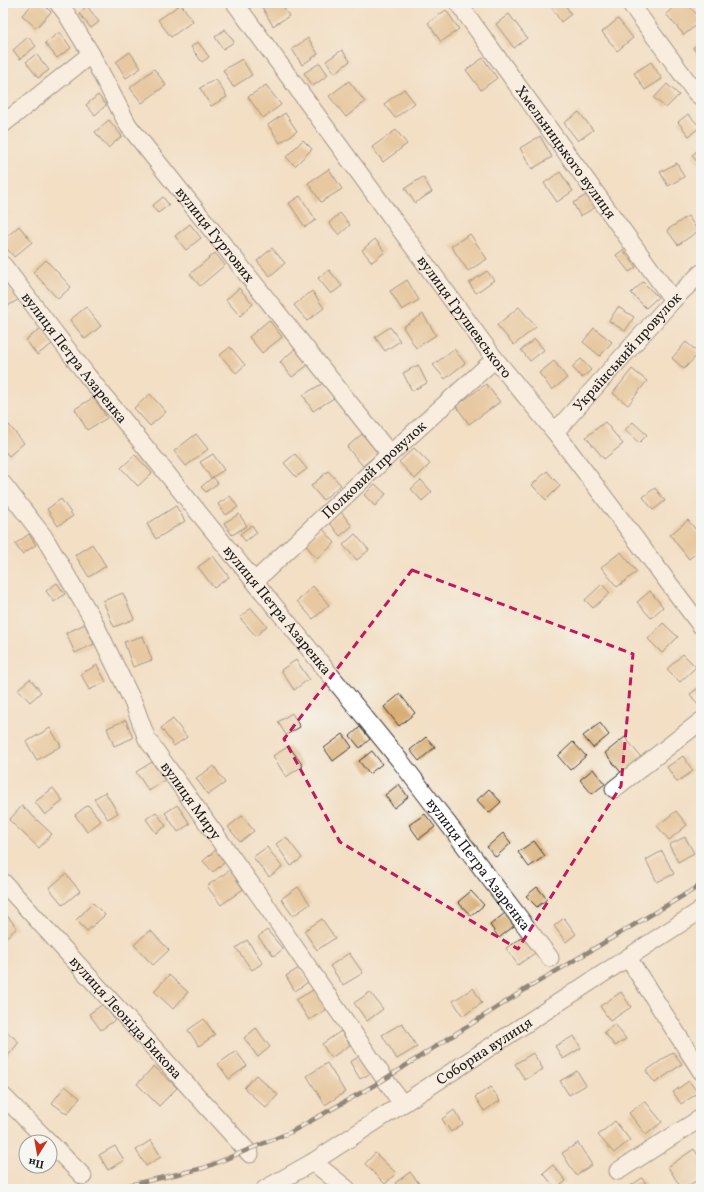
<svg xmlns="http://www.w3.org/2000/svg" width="704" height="1192" viewBox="0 0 704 1192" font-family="Vollkorn,serif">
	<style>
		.building { fill: #d9ae75 }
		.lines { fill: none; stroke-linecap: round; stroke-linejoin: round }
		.minor-casing { stroke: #3c3935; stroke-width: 19 }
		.minor { stroke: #fff; stroke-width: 17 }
		.rail-casing { stroke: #1c1c1c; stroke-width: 4.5 }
		.rail { stroke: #f6f6f2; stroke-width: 3; stroke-dasharray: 9; stroke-linecap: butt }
		.marked { fill: none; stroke: #c2185b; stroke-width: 3; stroke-dasharray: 8 5; stroke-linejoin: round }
		.labels { text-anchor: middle; stroke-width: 4; stroke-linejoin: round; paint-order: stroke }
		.street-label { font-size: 15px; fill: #1c1c1c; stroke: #f6f6f2 }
	</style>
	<rect width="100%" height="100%" fill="#f6f6f2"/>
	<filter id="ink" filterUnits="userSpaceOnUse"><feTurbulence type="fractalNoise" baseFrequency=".025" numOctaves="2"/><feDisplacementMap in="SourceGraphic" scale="8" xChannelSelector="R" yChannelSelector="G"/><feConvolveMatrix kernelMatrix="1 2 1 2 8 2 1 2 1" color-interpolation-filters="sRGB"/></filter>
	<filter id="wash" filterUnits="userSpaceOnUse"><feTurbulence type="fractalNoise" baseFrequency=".012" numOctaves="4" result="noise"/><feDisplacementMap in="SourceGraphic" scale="16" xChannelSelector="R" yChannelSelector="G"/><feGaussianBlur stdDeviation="0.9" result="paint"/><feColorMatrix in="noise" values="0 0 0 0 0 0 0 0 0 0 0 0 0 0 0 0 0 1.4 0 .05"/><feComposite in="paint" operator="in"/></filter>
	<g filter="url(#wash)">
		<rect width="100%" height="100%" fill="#f2dfc4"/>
		<g id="blocks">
			<g class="building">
				<polygon points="34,3 42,3 51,12 36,28 22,15"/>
				<polygon points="269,3 281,3 289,16 273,26 262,7"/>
				<polygon points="549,3 564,3 571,14 561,22"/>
				<polygon points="678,3 687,3 701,20 701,21 684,35 666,14"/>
				<polygon points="181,4 193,21 171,37 158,20"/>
				<polygon points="87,6 99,22 91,28 79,13"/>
				<polygon points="446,10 459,29 441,42 428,23"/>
				<polygon points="509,14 527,38 514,48 496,24"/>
				<polygon points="618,19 633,38 617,51 602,32"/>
				<polygon points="225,29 234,42 223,49 215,37"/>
				<polygon points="60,32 71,48 57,58 45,43"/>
				<polygon points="28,37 36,46 20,59 13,50"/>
				<polygon points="308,38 318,54 302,65 292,49"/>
				<polygon points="198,42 209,57 202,62 191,47"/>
				<polygon points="701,42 701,59 693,48"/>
				<polygon points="342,50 350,61 335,73 326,61"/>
				<polygon points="130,52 141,68 126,78 116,62"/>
				<polygon points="36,54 49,70 38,78 26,62"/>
				<polygon points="483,58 497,78 481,90 466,70"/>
				<polygon points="242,59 252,75 233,87 223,70"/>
				<polygon points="651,62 662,79 645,90 634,73"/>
				<polygon points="320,63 328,75 313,86 304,73"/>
				<polygon points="154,69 166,85 142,103 130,88"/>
				<polygon points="216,79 227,97 211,106 200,88"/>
				<polygon points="349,81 365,102 346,117 329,96"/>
				<polygon points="667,84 679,95 666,108 654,98"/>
				<polygon points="266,85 281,105 263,118 248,97"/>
				<polygon points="404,89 415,103 395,118 384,104"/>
				<polygon points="98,95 106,105 95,115 86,105"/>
				<polygon points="579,112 593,130 578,141 564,123"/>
				<polygon points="285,113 297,131 280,143 268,125"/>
				<polygon points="688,114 700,127 689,136 678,122"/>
				<polygon points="109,120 122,136 108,148 95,132"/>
				<polygon points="396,130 407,144 383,162 372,147"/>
				<polygon points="540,136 552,157 532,169 520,148"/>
				<polygon points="303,140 312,149 295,166 286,157"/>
				<polygon points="701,148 701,167 692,155"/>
				<polygon points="677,163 684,177 668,186 660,172"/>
				<polygon points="329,169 342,189 321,202 308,183"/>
				<polygon points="560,172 573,191 557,202 544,183"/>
				<polygon points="423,177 432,192 415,203 405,188"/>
				<polygon points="588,194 596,207 580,216 573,203"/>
				<polygon points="300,196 316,220 305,227 289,203"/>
				<polygon points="163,197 169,205 158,213 152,206"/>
				<polygon points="340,213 350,225 339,235 329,223"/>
				<polygon points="688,216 698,231 678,245 667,230"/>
				<polygon points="190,224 201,238 186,250 175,236"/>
				<polygon points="19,226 32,242 14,257 3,244 3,240"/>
				<polygon points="470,234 487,259 468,271 451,246"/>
				<polygon points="375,239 385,252 372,262 362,250"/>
				<polygon points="272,248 285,263 270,276 257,261"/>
				<polygon points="623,250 636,267 629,272 616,255"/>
				<polygon points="215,253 225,265 200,286 190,274"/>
				<polygon points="46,260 71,287 58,299 33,272"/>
				<polygon points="329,270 342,286 331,294 318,278"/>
				<polygon points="487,271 494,280 476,293 469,283"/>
				<polygon points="3,278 19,299 3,309"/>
				<polygon points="407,280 419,300 402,310 390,291"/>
				<polygon points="643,282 658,297 646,308 631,293"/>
				<polygon points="239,288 253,304 240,316 226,300"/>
				<polygon points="312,291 324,308 307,321 294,305"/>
				<polygon points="86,307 101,326 85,339 70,320"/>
				<polygon points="519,307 536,327 514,345 497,325"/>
				<polygon points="618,307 634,317 625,331 609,321"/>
				<polygon points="423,314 436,335 416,348 403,327"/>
				<polygon points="269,320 282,337 262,353 249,337"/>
				<polygon points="390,327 400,341 385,351 375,337"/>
				<polygon points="41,328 52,344 37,355 26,340"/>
				<polygon points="594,328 612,342 600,356 583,342"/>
				<polygon points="535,339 544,350 530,361 521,350"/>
				<polygon points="686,342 699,353 684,369 672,358"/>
				<polygon points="230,347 245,365 236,373 220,355"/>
				<polygon points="295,349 308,365 292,377 280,362"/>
				<polygon points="454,349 465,363 445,379 433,365"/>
				<polygon points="581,359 591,370 582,378 572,367"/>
				<polygon points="554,361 567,378 552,390 539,373"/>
				<polygon points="418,365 427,383 412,391 403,373"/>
				<polygon points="632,369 647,381 628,405 613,393"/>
				<polygon points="325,382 334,398 313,411 303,395"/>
				<polygon points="486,384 500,402 469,424 456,406"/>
				<polygon points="150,394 166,412 150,426 134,408"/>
				<polygon points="94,397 107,418 87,430 75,409"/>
				<polygon points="605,422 623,444 604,459 586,437"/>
				<polygon points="633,422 647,435 639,443 625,430"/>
				<polygon points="9,425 24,443 9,456 3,449 3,431"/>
				<polygon points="196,434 208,449 186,466 174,451"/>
				<polygon points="362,434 378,453 363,466 347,447"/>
				<polygon points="414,448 430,464 415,479 399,462"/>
				<polygon points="213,454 224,470 211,478 200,462"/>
				<polygon points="295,454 307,469 296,477 284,463"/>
				<polygon points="135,455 152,473 138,486 121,468"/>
				<polygon points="328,471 341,485 323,500 311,486"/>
				<polygon points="547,471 560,486 546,500 532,485"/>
				<polygon points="213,477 218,483 206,492 201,487"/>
				<polygon points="421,480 432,492 422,501 411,489"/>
				<polygon points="375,484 386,494 375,506 364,495"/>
				<polygon points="655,488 665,501 653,510 643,497"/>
				<polygon points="230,496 238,507 226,515 218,504"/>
				<polygon points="61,499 73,516 58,526 47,509"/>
				<polygon points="176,506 185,521 156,539 147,524"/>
				<polygon points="341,512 352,526 340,536 329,522"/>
				<polygon points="239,514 247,526 232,535 224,523"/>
				<polygon points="688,520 701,536 701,549 689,559 670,535"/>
				<polygon points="252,525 257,533 245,541 240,534"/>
				<polygon points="323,529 335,543 317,559 305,544"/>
				<polygon points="29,534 36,545 22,554 15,544"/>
				<polygon points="355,534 369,550 357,560 343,545"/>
				<polygon points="92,544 106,566 89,577 75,555"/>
				<polygon points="621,552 637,572 617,587 601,567"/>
				<polygon points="213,556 229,577 214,588 198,567"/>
				<polygon points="57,583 65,594 54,602 46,591"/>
				<polygon points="602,584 610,593 593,608 585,600"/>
				<polygon points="313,586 329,605 313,619 297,601"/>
				<polygon points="650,591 663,607 651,618 637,602"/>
				<polygon points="123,593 134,619 114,627 103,601"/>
				<polygon points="251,608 267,626 256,636 240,618"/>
				<polygon points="663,623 678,637 662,653 648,639"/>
				<polygon points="85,624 94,644 75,653 66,633"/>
				<polygon points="143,636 152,660 133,667 124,642"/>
				<polygon points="683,654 696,667 680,682 667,669"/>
				<polygon points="296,660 309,679 294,690 281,670"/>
				<polygon points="97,665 106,682 89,690 81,674"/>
				<polygon points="30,679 41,692 30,702 18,689"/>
				<polygon points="701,686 701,709 690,694"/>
				<polygon points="400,694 415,713 399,726 384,707"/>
				<polygon points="292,713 300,727 286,735 278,722"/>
				<polygon points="173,719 187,737 174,746 161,728"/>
				<polygon points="126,720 133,738 114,746 107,728"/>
				<polygon points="600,723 609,735 593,748 583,736"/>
				<polygon points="360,727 370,739 360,748 350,736"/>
				<polygon points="50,728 61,746 37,760 26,742"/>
				<polygon points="343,734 352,747 333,761 324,748"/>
				<polygon points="426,737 435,747 419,761 410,750"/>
				<polygon points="625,737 643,760 623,775 605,753"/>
				<polygon points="573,742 586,756 570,770 558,756"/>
				<polygon points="289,746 303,766 286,777 273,756"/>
				<polygon points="372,751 382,764 369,774 359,761"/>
				<polygon points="683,756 693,771 677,782 667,767"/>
				<polygon points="152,762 165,780 149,791 136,772"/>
				<polygon points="214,766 225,783 208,795 196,778"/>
				<polygon points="593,769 605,784 592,794 580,780"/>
				<polygon points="399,784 408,797 394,808 385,795"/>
				<polygon points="53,788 63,801 45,815 35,802"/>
				<polygon points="489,789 501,802 489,813 477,800"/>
				<polygon points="105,792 118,813 108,819 94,799"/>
				<polygon points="88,805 101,821 87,832 75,815"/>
				<polygon points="177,805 190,824 178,832 165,813"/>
				<polygon points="22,806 52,834 39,848 9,820"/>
				<polygon points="676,811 687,825 669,840 657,826"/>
				<polygon points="156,812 166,826 156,833 146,819"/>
				<polygon points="425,814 435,827 419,839 409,825"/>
				<polygon points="242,816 254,831 240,842 228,827"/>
				<polygon points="503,833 511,843 496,857 487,847"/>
				<polygon points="286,837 302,858 291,866 276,844"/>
				<polygon points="685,837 694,853 678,862 669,845"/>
				<polygon points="534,841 545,856 529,867 518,852"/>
				<polygon points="267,847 282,867 269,877 253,857"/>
				<polygon points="216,850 225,862 213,872 203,861"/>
				<polygon points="662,851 674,874 657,882 646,860"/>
				<polygon points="230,870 243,889 221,905 207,886"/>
				<polygon points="66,874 80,891 63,905 49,888"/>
				<polygon points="298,887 310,904 293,916 281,899"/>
				<polygon points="537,887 547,899 537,907 526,896"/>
				<polygon points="471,891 484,905 471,916 458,902"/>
				<polygon points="93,903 105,915 87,931 76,920"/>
				<polygon points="4,912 17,928 3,940 3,913"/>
				<polygon points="505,913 514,926 499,938 490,925"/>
				<polygon points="564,918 576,934 566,942 554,926"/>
				<polygon points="322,919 335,938 317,950 304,931"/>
				<polygon points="150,930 169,950 153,965 134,945"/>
				<polygon points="267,930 283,949 274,956 258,937"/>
				<polygon points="524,936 535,953 518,965 506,948"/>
				<polygon points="247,940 263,963 252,970 236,948"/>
				<polygon points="349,953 363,973 343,985 330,966"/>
				<polygon points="299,968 308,982 295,991 286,976"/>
				<polygon points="169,975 188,992 173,1009 154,991"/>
				<polygon points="473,988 482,1003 463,1016 453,1001"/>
				<polygon points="315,989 327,1009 309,1020 296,1000"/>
				<polygon points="370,992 383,1009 367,1021 354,1003"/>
				<polygon points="621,992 631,1007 610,1021 600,1006"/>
				<polygon points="103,1004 115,1020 101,1030 89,1014"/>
				<polygon points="204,1019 215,1035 199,1046 188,1030"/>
				<polygon points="402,1023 417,1047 397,1059 382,1035"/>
				<polygon points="615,1024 626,1039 615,1046 604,1032"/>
				<polygon points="256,1028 270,1047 258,1057 244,1038"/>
				<polygon points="5,1030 19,1042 3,1062 3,1032"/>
				<polygon points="341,1031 350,1045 331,1058 322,1044"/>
				<polygon points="574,1036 581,1048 563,1059 555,1046"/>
				<polygon points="236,1051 247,1066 229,1079 218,1064"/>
				<polygon points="673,1052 682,1064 655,1083 646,1071"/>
				<polygon points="533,1053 543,1069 525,1080 515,1064"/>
				<polygon points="363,1054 373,1072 360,1079 350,1062"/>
				<polygon points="327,1063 345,1092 325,1105 307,1076"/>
				<polygon points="154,1066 177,1088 159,1106 137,1084"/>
				<polygon points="577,1071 586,1085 569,1095 560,1081"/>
				<polygon points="256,1075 278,1095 266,1108 244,1088"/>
				<polygon points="689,1081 698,1093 681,1104 673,1092"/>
				<polygon points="65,1086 80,1098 67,1114 52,1103"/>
				<polygon points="491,1087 500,1101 484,1111 475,1097"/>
				<polygon points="645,1101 662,1122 646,1135 629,1113"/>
				<polygon points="454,1110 463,1124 451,1132 442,1119"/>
				<polygon points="615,1121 630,1140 614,1153 598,1135"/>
				<polygon points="151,1140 161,1157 146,1166 136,1150"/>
				<polygon points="578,1143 592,1165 576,1175 562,1153"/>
				<polygon points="115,1146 124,1160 108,1170 99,1155"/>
				<polygon points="694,1149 701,1160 701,1178 682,1189 668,1167"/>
				<polygon points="375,1153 396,1173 385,1184 365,1164"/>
				<polygon points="553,1165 566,1181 556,1189 543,1173"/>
				<polygon points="410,1172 421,1186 418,1189 400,1189 395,1183"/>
				<polygon points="642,1178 649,1189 626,1189"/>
			</g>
		</g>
	</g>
	<g filter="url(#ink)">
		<use href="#blocks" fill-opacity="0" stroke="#3c3935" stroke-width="1"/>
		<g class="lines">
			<defs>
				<g id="minor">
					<path id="s1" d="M 58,3 L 66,13 L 91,54 L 128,125 L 390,454"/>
					<path id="s2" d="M 235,3 L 495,359 L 555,432 L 701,626"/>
					<path id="s3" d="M 458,3 L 673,300"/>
					<polyline points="630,3 696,93 701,97"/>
					<polyline points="3,124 91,54"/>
					<path id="s4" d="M 3,265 L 86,374 L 401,762 L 550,958"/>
					<path id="s5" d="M 555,432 L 673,300 L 701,273"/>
					<path id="s6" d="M 3,484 L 44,537 L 92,618 L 134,704 L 147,739 L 261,898 L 402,1104"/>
					<path id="s7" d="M 255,581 L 390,454 L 495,359"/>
					<polyline points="614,789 701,721"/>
					<path id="s8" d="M 3,882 L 250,1154"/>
					<polyline points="628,958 701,1071"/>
					<polyline points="3,1096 49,1142"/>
					<polyline points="50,1143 83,1176"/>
					<polyline points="313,1162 347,1189"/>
					<polyline points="618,1171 701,1118"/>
					<path id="s9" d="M 265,1189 L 313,1162 L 701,910"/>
				</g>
			</defs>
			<use href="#minor" class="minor-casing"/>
			<use href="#minor" class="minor"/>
			<defs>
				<polyline id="rail" points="112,1189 204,1168 291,1132 380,1082 526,989 701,885"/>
			</defs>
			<use href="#rail" class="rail-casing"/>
			<use href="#rail" class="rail"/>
		</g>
	</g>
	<path d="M0 0H704V1192H0ZM 412,570 L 633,654 L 621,786 L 518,949 L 340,842 L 284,739 Z" fill="#f2dfc4" fill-opacity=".55" fill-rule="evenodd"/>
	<path class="marked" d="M 412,570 L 633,654 L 621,786 L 518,949 L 340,842 L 284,739 Z"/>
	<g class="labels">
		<g class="street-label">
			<text dy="5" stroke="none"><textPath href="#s3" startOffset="184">Хмельницького вулиця</textPath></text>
			<text dy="5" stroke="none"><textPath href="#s1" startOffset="281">вулиця Гуртових</textPath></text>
			<text dy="5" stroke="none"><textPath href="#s2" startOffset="389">вулиця Грушевського</textPath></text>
			<text dy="5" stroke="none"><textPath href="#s5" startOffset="108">Український провулок</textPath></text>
			<text dy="5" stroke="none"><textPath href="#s4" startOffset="117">вулиця Петра Азаренка</textPath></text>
			<text dy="5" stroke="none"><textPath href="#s7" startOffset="163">Полковий провулок</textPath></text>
			<text dy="5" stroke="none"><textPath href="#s4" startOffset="441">вулиця Петра Азаренка</textPath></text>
			<text dy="5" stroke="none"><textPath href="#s6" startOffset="370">вулиця Миру</textPath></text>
			<text dy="5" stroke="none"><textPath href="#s4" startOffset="765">вулиця Петра Азаренка</textPath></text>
			<text dy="5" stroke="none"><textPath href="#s8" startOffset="183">вулиця Леоніда Бикова</textPath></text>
			<text dy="5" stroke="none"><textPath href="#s9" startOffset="259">Соборна вулиця</textPath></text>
		</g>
	</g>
	<rect width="704" height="1192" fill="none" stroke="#f6f6f2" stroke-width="16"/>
	<g transform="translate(38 1154) rotate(191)"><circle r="19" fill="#f6f6f2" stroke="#9f9f9c"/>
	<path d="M0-3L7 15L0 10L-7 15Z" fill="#c8321e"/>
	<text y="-6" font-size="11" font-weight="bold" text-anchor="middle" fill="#1c1c1c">Пн</text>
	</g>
</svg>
